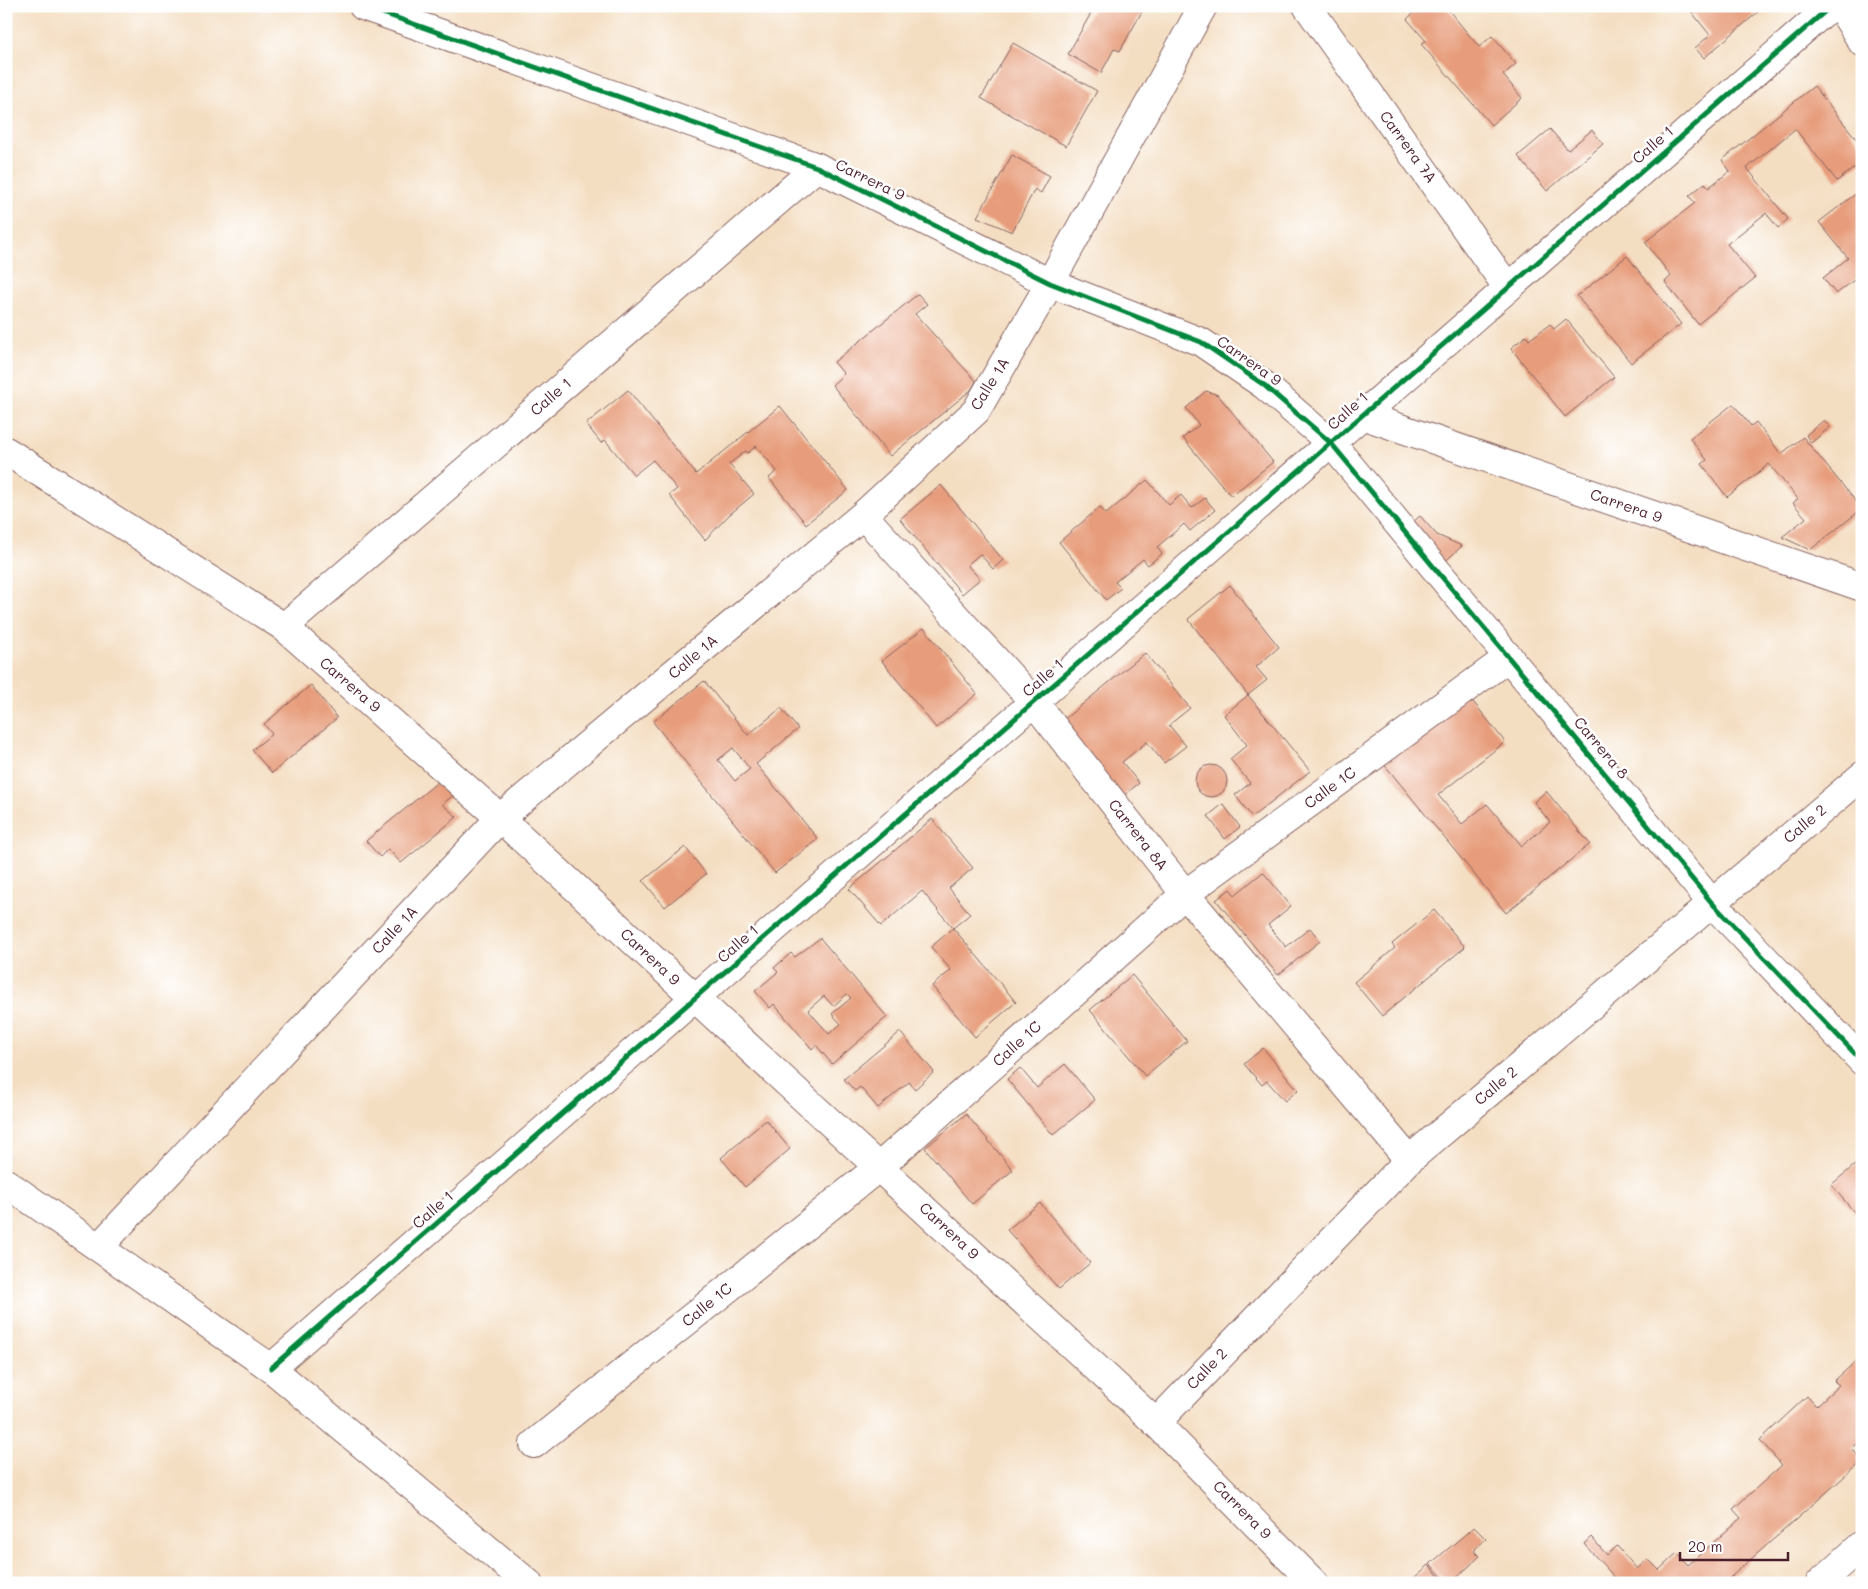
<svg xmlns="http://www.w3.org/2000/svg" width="1868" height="1589" viewBox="0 0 1868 1589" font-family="Mali,sans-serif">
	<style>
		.building { fill: #e79d7c; fill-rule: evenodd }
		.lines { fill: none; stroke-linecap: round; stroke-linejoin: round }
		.minor-casing { stroke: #866260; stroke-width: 30 }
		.minor { stroke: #fff; stroke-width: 28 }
		.cycleway-casing { stroke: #fff; stroke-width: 8 }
		.cycleway { stroke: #00873e; stroke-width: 5 }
		.labels { text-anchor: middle; stroke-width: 5; stroke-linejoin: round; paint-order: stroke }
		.street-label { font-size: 15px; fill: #4a1f2b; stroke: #fff }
	</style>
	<rect width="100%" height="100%" fill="#fff"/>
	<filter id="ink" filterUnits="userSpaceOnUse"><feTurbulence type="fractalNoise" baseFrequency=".02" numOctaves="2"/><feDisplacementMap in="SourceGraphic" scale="10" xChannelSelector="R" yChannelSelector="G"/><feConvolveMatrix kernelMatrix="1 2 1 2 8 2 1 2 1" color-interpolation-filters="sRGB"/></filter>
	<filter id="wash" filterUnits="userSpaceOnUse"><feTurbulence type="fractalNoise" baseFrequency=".0096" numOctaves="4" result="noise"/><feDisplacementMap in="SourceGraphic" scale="20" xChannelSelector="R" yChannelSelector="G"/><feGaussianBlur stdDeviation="1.12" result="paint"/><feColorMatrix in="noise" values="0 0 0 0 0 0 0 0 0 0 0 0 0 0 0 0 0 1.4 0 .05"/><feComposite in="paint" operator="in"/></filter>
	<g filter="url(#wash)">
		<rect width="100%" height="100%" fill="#f4dec2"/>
		<g id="blocks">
			<g class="building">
				<polygon points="1095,6 1145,6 1120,51 1114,49 1101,73 1068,54"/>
				<polygon points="1421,6 1445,6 1479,47 1492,36 1516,64 1503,75 1522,98 1491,125 1421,44 1426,41 1407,19"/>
				<polygon points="1694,6 1765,6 1704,58 1695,48 1710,35 1690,10"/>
				<polygon points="1013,43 1097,91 1066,146 981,98"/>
				<polygon points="1814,86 1862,146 1862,162 1837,181 1795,129 1747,168 1788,219 1778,228 1766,213 1727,244 1755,278 1698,324 1665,282 1671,276 1645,242 1695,203 1689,196 1705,183 1708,188 1730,171 1722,160"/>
				<polygon points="1550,129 1568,150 1592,130 1603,144 1547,191 1518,156"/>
				<polygon points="1012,155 1050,176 1041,193 1035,189 1012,232 977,217"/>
				<polygon points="1862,189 1862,274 1836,294 1823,278 1848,258 1819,222"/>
				<polygon points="1627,256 1681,324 1631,363 1577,296"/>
				<polygon points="918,294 927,304 915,314 976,381 971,390 890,456 832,385 844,374 834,362"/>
				<polygon points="1566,319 1614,377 1565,417 1511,348 1526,336 1529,340 1550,324 1554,329"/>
				<polygon points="628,390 696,474 780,406 848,490 806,524 769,478 777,471 756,446 748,453 746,451 729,464 754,494 729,515 705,540 669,495 677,489 653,460 634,475 605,440 601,443 586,424"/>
				<polygon points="1206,391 1218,395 1273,462 1231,496 1183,438 1199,425 1186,408"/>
				<polygon points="1733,404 1751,426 1756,422 1781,454 1803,437 1862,509 1810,550 1782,537 1806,518 1793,503 1798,499 1769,464 1727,497 1702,464 1707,460 1690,438"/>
				<polygon points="1824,420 1830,427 1811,443 1806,435"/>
				<polygon points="1147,480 1169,505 1181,495 1192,508 1205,498 1215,510 1190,531 1184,524 1157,547 1162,554 1148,565 1143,559 1115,582 1121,588 1106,600 1059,542 1100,507 1106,514"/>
				<polygon points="941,485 1003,560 993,569 980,554 967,565 980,579 962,594 900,519"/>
				<polygon points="1420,516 1437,535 1462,546 1440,566 1406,528"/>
				<polygon points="1230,585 1279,647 1256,667 1267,680 1248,695 1188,619"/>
				<polygon points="924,628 977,694 936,728 882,661"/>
				<polygon points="1145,653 1190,708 1169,725 1186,746 1164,763 1147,742 1122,762 1139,783 1122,797 1062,721"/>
				<path d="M 704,681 L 748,735 L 781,708 L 798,729 L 756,764 L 818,839 L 775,873 L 653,722 ZM 733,748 L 750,769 L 735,781 L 718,760 Z"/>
				<polygon points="311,685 337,718 272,773 252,750 272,734 264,724"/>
				<polygon points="1467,694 1505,742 1438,795 1462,824 1487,804 1522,846 1550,822 1534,802 1546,791 1590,844 1506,913 1383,763"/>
				<polygon points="1248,695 1310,771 1252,817 1235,795 1250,783 1230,759 1247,745 1224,715"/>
				<circle cx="1211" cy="781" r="16"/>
				<polygon points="439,781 454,795 442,804 457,817 401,863 388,849 380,857 366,841"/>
				<polygon points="1223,804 1240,827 1225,839 1208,816"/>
				<polygon points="932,819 973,868 949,888 970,914 953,928 922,891 881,926 849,889"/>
				<polygon points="685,847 706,874 665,907 643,881"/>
				<polygon points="1263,872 1291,906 1268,925 1286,947 1310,928 1320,941 1278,975 1216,900 1230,889 1235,895"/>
				<polygon points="1434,910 1465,947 1382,1016 1354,982 1395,948 1392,944"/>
				<polygon points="953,928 1016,1002 975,1037 932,986 951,970 931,947"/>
				<path d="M 820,938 L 887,1017 L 832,1064 L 816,1045 L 812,1049 L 774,1004 L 770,1008 L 755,991 L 778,972 L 774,968 L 791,953 L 795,957 ZM 847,994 L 851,998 L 832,1014 L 841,1024 L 829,1034 L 808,1010 L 824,996 L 833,1006 Z"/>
				<polygon points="1132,975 1187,1041 1145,1076 1090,1010"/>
				<polygon points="900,1032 934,1072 915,1089 909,1082 878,1108 860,1087 855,1091 844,1079"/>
				<polygon points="1263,1048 1298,1090 1285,1101 1267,1081 1262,1085 1244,1064"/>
				<polygon points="1065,1064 1095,1100 1053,1135 1007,1079 1020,1068 1037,1088"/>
				<polygon points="966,1114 1013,1170 972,1204 925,1148"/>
				<polygon points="766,1120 790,1149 745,1187 721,1158"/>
				<polygon points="1862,1159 1862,1221 1831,1185"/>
				<polygon points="1040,1203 1090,1263 1059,1289 1007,1230"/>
				<polygon points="1862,1356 1862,1440 1852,1448 1862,1461 1724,1583 1620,1583 1584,1544 1591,1537 1607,1555 1617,1546 1637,1569 1648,1559 1659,1570 1677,1553 1688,1565 1741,1518 1733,1509 1782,1465 1760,1440 1807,1396 1816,1406 1839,1385 1834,1381"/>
				<polygon points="1474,1527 1486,1539 1474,1550 1480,1556 1451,1583 1448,1583 1430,1564"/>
				<polygon points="1429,1565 1445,1583 1408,1583"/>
			</g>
		</g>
	</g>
	<g filter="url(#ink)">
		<use href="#blocks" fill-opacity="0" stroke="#866260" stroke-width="1"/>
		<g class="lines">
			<defs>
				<g id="minor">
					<polyline points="363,6 817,167 1050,283 1201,342 1264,385 1331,443 1712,903 1862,1061"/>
					<polyline points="1307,6 1508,288"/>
					<polyline points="1840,6 1862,42"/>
					<polyline points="1362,415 1862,587"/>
					<polyline points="6,451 284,627 500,818 1156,1423 1314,1583"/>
					<polyline points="863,515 1034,702 1185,894 1409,1160"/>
					<polyline points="284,627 817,167"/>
					<polyline points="6,1183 271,1368 528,1583"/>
					<polyline points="99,1247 500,818 863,515 976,411 1050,283 1203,6"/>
					<polyline points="271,1368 1831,6"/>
					<polyline points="1156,1423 1409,1160 1862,776"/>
					<polyline points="534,1444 879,1167 1185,894 1509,657"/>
					<polyline points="1820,1583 1862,1545"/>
				</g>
			</defs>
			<use href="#minor" class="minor-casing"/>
			<use href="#minor" class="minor"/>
			<defs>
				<g id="cycleway">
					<polyline points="363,6 817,167 1050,283 1201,342 1264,385 1331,443 1712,903 1862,1061"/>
					<polyline points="271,1368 1831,6"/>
				</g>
			</defs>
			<use href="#cycleway" class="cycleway-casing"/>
			<use href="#cycleway" class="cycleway"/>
		</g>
	</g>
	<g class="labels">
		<g class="street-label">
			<text transform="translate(1653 145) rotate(-41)" y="5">Calle 1</text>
			<text transform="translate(1408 147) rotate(54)" y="5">Carrera 7A</text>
			<text transform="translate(870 180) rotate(26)" y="5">Carrera 9</text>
			<text transform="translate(1249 361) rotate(35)" y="5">Carrera 9</text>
			<text transform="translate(990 384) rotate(-58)" y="5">Calle 1A</text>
			<text transform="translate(551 397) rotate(-41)" y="5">Calle 1</text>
			<text transform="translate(1348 411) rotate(-42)" y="5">Calle 1</text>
			<text transform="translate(1626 506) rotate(19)" y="5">Carrera 9</text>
			<text transform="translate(693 657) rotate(-40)" y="5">Calle 1A</text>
			<text transform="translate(1043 678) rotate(-41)" y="5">Calle 1</text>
			<text transform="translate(350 685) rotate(41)" y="5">Carrera 9</text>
			<text transform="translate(1601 748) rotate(50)" y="5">Carrera 8</text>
			<text transform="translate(1330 788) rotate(-36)" y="5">Calle 1C</text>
			<text transform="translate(1805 824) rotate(-40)" y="5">Calle 2</text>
			<text transform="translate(1138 835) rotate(52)" y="5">Carrera 8A</text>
			<text transform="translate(395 930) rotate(-47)" y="5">Calle 1A</text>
			<text transform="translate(738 944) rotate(-41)" y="5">Calle 1</text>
			<text transform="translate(650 957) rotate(43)" y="5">Carrera 9</text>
			<text transform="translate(1017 1044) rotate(-42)" y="5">Calle 1C</text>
			<text transform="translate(1496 1086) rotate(-40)" y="5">Calle 2</text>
			<text transform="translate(433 1210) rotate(-41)" y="5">Calle 1</text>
			<text transform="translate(949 1231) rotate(43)" y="5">Carrera 9</text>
			<text transform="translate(707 1305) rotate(-39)" y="5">Calle 1C</text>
			<text transform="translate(1207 1369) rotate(-46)" y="5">Calle 2</text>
			<text transform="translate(1242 1510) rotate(45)" y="5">Carrera 9</text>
		</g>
	</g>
	<rect width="1868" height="1589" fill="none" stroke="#fff" stroke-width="25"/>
	<path d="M1680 1552v8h108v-8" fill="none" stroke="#4a1f2b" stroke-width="2.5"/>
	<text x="1688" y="1552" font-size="15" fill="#4a1f2b" stroke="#ffffff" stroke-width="4" paint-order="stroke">20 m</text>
</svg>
